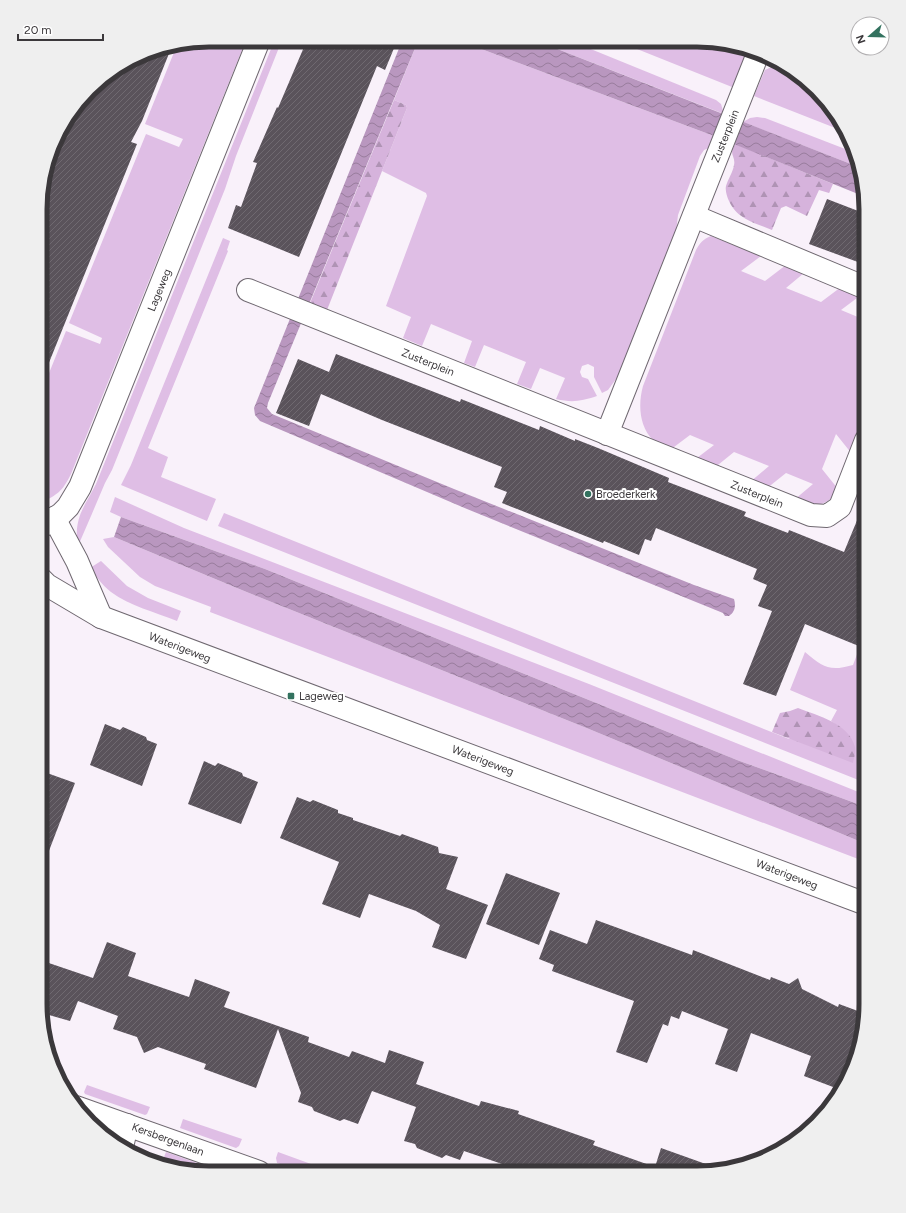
<svg xmlns="http://www.w3.org/2000/svg" width="906" height="1213" viewBox="0 0 906 1213" font-family="Figtree,sans-serif">
	<style>
		.green { fill: #dfbee5 }
		.forest { fill: url(#forest-firs) }
		.water { fill: url(#water-waves) }
		.building { fill: url(#building-hatch) }
		.lines { fill: none; stroke-linecap: round; stroke-linejoin: round }
		.minor-casing { stroke: #6f6870; stroke-width: 24 }
		.tertiary-casing { stroke: #6f6870; stroke-width: 24 }
		.secondary-casing { stroke: #6f6870; stroke-width: 24 }
		.minor { stroke: #fff; stroke-width: 22 }
		.tertiary { stroke: #fff; stroke-width: 22 }
		.secondary { stroke: #fff; stroke-width: 22 }
		.poi-dot { fill: #33725f; stroke: #fff; stroke-width: 1.5 }
		.labels { text-anchor: middle; stroke-width: 4; stroke-linejoin: round; paint-order: stroke }
		.street-label { font-size: 11px; fill: #3b383b; stroke: #fff }
		.poi-label { font-size: 11px; fill: #3b383b; stroke: #fff; text-anchor: start }
		.rim { fill: none; stroke: #3b383b; stroke-width: 5 }
	</style>
	<defs>
		<pattern id="forest-firs" width="22" height="20" patternUnits="userSpaceOnUse"><rect width="22" height="20" fill="#d6b3dc"/><path d="M5 1l3.5 6h-7zM16 11l3.5 6h-7z" fill="#af93b4"/></pattern>
		<pattern id="water-waves" width="16" height="10" patternUnits="userSpaceOnUse"><rect width="16" height="10" fill="#b997bf"/><path d="M0 5q4-4 8 0t8 0" fill="none" stroke="#987c9c"/></pattern>
		<pattern id="building-hatch" width="6" height="6" patternUnits="userSpaceOnUse"><rect width="6" height="6" fill="#5a535b"/><path d="M-1 1l2-2M0 6l6-6M5 7l2-2" fill="none" stroke="#6f6970"/></pattern>
	</defs>
	<rect width="100%" height="100%" fill="#f9f1fa"/>
	<g class="green">
		<path d="M 209,40 L 246,40 L 71,474 C 62,492 58,494 41,503 L 41,393 L 66,331 L 100,344 L 102,338 L 69,323 L 146,134 L 179,147 L 183,139 L 145,124 L 177,45 Z"/>
		<path d="M 418,41 L 460,41 L 714,136 L 711,147 L 704,150 L 700,156 L 678,215 L 676,232 L 619,375 L 608,390 L 602,393 L 594,377 L 594,367 L 588,364 L 582,366 L 580,372 L 582,377 L 588,379 L 597,396 C 581,401 573,403 556,399 L 565,378 L 540,368 L 531,389 L 517,384 L 526,362 L 484,345 L 475,367 L 464,363 L 472,341 L 431,324 L 422,346 L 403,338 L 411,317 L 386,306 L 427,196 L 426,193 L 382,171 L 407,108 L 406,105 L 394,100 Z"/>
		<polygon points="537,41 571,41 716,100 721,104 724,114"/>
		<polygon points="617,41 719,41 741,50 746,62 737,89"/>
		<path d="M 278,43 L 280,45 L 236,156 L 225,189 L 112,470 L 105,483 L 91,516 L 78,546 C 73,518 85,506 96,484 L 273,44 Z"/>
		<polygon points="778,64 791,69 824,98 848,133 754,96 765,70"/>
		<polygon points="757,117 765,118 853,152 856,166 743,122 750,118"/>
		<path d="M 711,236 L 761,256 L 741,271 L 765,281 L 786,265 L 804,273 L 786,288 L 821,302 L 841,287 L 861,295 L 841,310 L 865,320 L 866,319 L 866,358 L 862,368 L 866,373 L 866,411 L 855,439 L 852,454 L 836,434 L 822,469 L 838,489 C 826,510 814,505 794,500 L 813,484 L 786,473 L 766,489 L 750,482 L 769,466 L 734,452 L 713,469 L 693,461 L 714,445 L 690,435 L 670,450 C 665,447 658,444 653,440 C 639,426 638,404 643,386 L 696,250 C 700,243 703,239 711,236 Z"/>
		<polygon points="223,238 230,241 227,250 228,251 148,448 168,457 161,477 216,499 207,521 121,485 131,465"/>
		<polygon points="115,497 184,528 589,684 866,795 866,807 737,760 265,569 121,517 110,512"/>
		<path d="M 224,513 L 789,739 L 842,729 L 831,721 L 837,710 L 790,690 L 805,652 C 823,667 829,672 853,665 L 859,649 L 866,651 L 866,783 L 218,526 Z"/>
		<polygon points="114,537 249,593 589,729 866,844 866,862 210,612 211,607 155,586 140,577 108,547 103,539"/>
		<path d="M 101,561 L 127,586 L 148,598 L 181,611 L 177,621 C 155,612 130,606 111,592 C 102,585 96,576 90,568 Z"/>
		<polygon points="87,1085 150,1107 147,1114 145,1115 85,1094 84,1092"/>
		<polygon points="183,1119 242,1139 239,1146 236,1148 180,1128"/>
		<polygon points="166,1152 214,1169 223,1166 235,1172 189,1172 162,1162"/>
		<polygon points="278,1152 333,1172 304,1172 277,1163 276,1158"/>
	</g>
	<g class="forest">
		<polygon points="394,100 406,105 407,108 327,310 310,303"/>
		<path d="M 735,144 L 833,184 L 829,193 L 819,190 L 807,216 L 786,206 L 781,208 L 772,230 C 755,223 737,219 729,201 C 727,197 725,190 726,186 C 728,179 733,172 734,165 C 736,156 728,155 735,144 Z"/>
		<path d="M 798,708 C 818,716 849,723 855,747 C 856,752 854,758 853,763 L 772,732 L 780,713 L 790,711 Z"/>
	</g>
	<g class="water">
		<path d="M 402,41 L 418,41 L 268,403 L 267,408 L 272,414 L 454,489 L 694,585 L 731,598 L 734,599 C 736,606 735,612 729,616 L 725,616 L 723,613 L 467,509 L 260,421 L 255,415 L 254,408 Z"/>
		<polygon points="460,41 537,41 856,166 863,196 714,136"/>
		<polygon points="121,517 265,569 737,760 866,807 866,844 589,729 249,593 114,537"/>
	</g>
	<g class="building">
		<polygon points="307,40 397,41 385,70 377,66 299,257 228,228 236,205 241,207 257,163 253,162 277,107 278,108"/>
		<polygon points="172,46 142,121 131,142 137,144 42,380 41,379 41,187 63,125 98,82 155,49"/>
		<polygon points="827,199 866,214 866,265 809,244"/>
		<polygon points="336,354 460,402 461,399 539,430 540,426 575,441 575,439 598,448 669,478 668,482 746,512 744,516 788,533 789,530 844,552 865,501 866,501 866,649 805,624 776,696 743,684 772,611 758,606 767,585 753,579 757,569 656,528 651,541 645,539 639,555 604,541 603,543 502,503 507,492 494,487 502,467 382,420 321,394 309,426 276,413 298,359 329,372"/>
		<polygon points="105,724 120,730 123,727 146,737 147,740 157,744 142,786 90,765"/>
		<polygon points="204,761 215,766 218,763 242,773 243,776 258,782 241,824 188,804"/>
		<polygon points="47,773 75,783 42,869 40,869 40,792"/>
		<polygon points="297,797 310,802 313,800 338,810 338,813 353,818 353,820 400,836 402,834 438,847 439,853 458,857 446,889 488,905 466,959 432,947 440,925 416,911 369,894 360,918 322,904 339,862 280,838"/>
		<polygon points="506,873 560,893 539,945 486,924"/>
		<polygon points="596,920 692,955 693,950 770,980 771,977 789,984 798,978 802,989 838,1007 839,1004 866,1014 857,1058 841,1090 804,1076 811,1056 751,1033 737,1072 715,1064 728,1029 682,1011 679,1019 671,1016 668,1026 663,1024 647,1063 616,1052 634,1001 552,971 554,965 539,959 550,930 587,944"/>
		<polygon points="107,942 136,953 128,976 189,997 195,979 230,992 224,1007 309,1037 308,1042 349,1057 352,1051 385,1063 389,1050 424,1062 416,1084 479,1106 481,1101 519,1111 518,1114 595,1141 593,1145 655,1167 661,1148 717,1168 697,1173 503,1172 505,1165 464,1151 460,1160 446,1155 442,1158 417,1148 415,1144 404,1141 416,1107 372,1091 358,1124 344,1119 340,1121 314,1111 312,1107 298,1102 301,1093 278,1029 256,1088 204,1069 206,1064 158,1047 144,1053 137,1037 113,1029 118,1016 78,1001 70,1021 42,1013 40,1004 40,960 93,978"/>
	</g>
	<g class="lines">
		<defs>
			<g id="minor">
				<polyline points="694,216 866,288"/>
				<polyline points="248,290 811,515 827,516 840,507 866,440"/>
				<polyline points="607,434 757,56"/>
				<polyline points="76,1107 259,1172"/>
				<polyline points="122,1147 127,1125"/>
			</g>
			<g id="tertiary">
				<polyline points="54,518 77,561 101,617"/>
				<polyline points="41,579 47,585 101,617 866,904"/>
			</g>
			<polyline id="secondary" points="41,527 61,514 68,507 80,487 259,40"/>
		</defs>
		<use href="#minor" class="minor-casing"/>
		<use href="#tertiary" class="tertiary-casing"/>
		<use href="#secondary" class="secondary-casing"/>
		<use href="#minor" class="minor"/>
		<use href="#tertiary" class="tertiary"/>
		<use href="#secondary" class="secondary"/>
	</g>
	<g class="poi-dot">
		<circle cx="588" cy="494" r="4"/>
		<rect x="287" y="692" width="8" height="8" rx="2"/>
	</g>
	<g class="labels">
		<g class="street-label">
			<text transform="translate(725 136) rotate(-68)" y="4">Zusterplein</text>
			<text transform="translate(159 290) rotate(-68)" y="4">Lageweg</text>
			<text transform="translate(428 362) rotate(22)" y="4">Zusterplein</text>
			<text transform="translate(757 494) rotate(22)" y="4">Zusterplein</text>
			<text transform="translate(180 647) rotate(21)" y="4">Waterigeweg</text>
			<text transform="translate(483 760) rotate(21)" y="4">Waterigeweg</text>
			<text transform="translate(787 874) rotate(21)" y="4">Waterigeweg</text>
			<text transform="translate(168 1139) rotate(20)" y="4">Kersbergenlaan</text>
		</g>
		<g class="poi-label">
			<text x="596" y="498">Broederkerk</text>
			<text x="299" y="700">Lageweg</text>
		</g>
	</g>
	<path d="M0 0H906V1213H0ZM209 47H697A162 162 0 0 1 859 209V1004A162 162 0 0 1 697 1166H209A162 162 0 0 1 47 1004V209A162 162 0 0 1 209 47Z" fill="#efefef" fill-rule="evenodd"/>
	<path class="rim" d="M209 47H697A162 162 0 0 1 859 209V1004A162 162 0 0 1 697 1166H209A162 162 0 0 1 47 1004V209A162 162 0 0 1 209 47Z"/>
	<g transform="translate(870 36) rotate(250)"><circle r="19" fill="#ffffff" stroke="#b1afb1"/>
	<path d="M0-3L7 15L0 10L-7 15Z" fill="#33725f"/>
	<text y="-6" font-size="11" font-weight="bold" text-anchor="middle" fill="#3b383b">N</text>
	</g>
	<path d="M18 34v6h85v-6" fill="none" stroke="#3b383b" stroke-width="2"/>
	<text x="24" y="34" font-size="12" fill="#3b383b" stroke="#ffffff" stroke-width="3" paint-order="stroke">20 m</text>
</svg>
